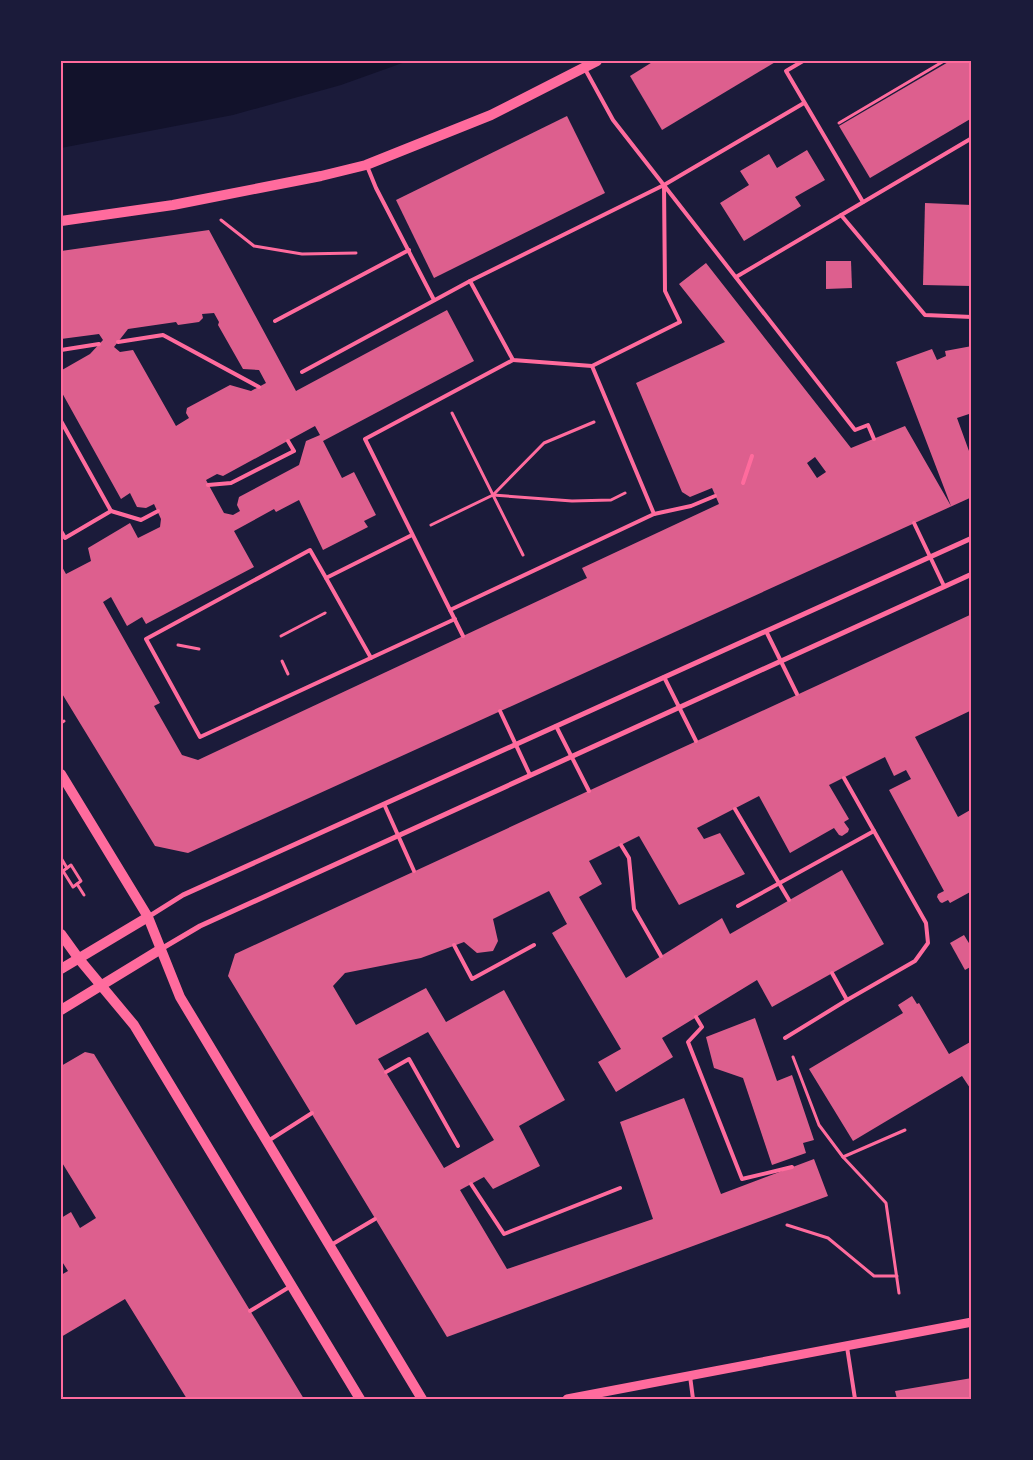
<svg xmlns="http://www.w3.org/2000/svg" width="1033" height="1460" viewBox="0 0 1033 1460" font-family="'Roboto Condensed',sans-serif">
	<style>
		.water { fill: #12122b }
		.building { fill: #dd5f8e; fill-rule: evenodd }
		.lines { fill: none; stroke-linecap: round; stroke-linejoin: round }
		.path { stroke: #ff6b9d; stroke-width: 3 }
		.service { stroke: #ff6b9d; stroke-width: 4 }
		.minor { stroke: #ff6b9d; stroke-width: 5 }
		.tertiary { stroke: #ff6b9d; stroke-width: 9 }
		.secondary { stroke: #ff6b9d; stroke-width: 10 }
		.neatline { fill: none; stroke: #ff6b9d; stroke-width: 2 }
	</style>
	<rect width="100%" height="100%" fill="#1b1b3a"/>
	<polygon class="water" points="61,61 408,61 341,85 233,115 61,148"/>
	<g class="building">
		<polygon points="654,61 777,61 662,130 630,76"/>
		<polygon points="950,61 972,61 972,118 870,178 839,126"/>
		<polygon points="567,116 605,193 434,278 396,200"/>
		<polygon points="807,150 825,180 795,197 801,206 744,241 720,203 749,185 740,171 769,154 777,168"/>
		<polygon points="925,203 972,205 972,286 923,285"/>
		<path d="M 209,230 L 296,391 L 447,310 L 474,361 L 323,441 L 342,478 L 354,472 L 376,515 L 364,521 L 368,527 L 323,550 L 299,500 L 276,512 L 274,509 L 234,531 L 254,567 L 146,624 L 142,617 L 127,626 L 111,597 L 103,602 L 160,703 L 154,706 L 182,755 L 198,760 L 587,578 L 582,568 L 719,504 L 712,488 L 690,497 L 682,492 L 636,383 L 725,342 L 679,284 L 706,263 L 851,448 L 905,426 L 951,506 L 896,362 L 932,349 L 937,360 L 946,356 L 945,351 L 972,346 L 972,413 L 957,418 L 969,451 L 972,450 L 972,497 L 188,853 L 155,846 L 61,692 L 61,565 L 66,574 L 91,561 L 88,548 L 120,529 L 130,523 L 138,538 L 160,527 L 161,519 L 154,504 L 146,508 L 137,507 L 130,493 L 121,499 L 61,391 L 62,370 L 90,354 L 103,340 L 99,334 L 61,339 L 61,251 ZM 214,313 L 219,322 L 218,325 L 243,369 L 259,370 L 266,383 L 251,391 L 230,385 L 187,408 L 186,413 L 189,418 L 176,426 L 133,350 L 120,352 L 114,347 L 128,329 L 176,322 L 178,325 L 199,322 L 203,318 L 202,314 ZM 315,426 L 320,435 L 306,441 L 299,465 L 239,497 L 237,505 L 240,511 L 233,515 L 224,513 L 206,480 L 217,474 L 223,476 ZM 815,457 L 826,472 L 817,478 L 807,463 Z"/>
		<polygon points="826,261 851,261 852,288 826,289"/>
		<path d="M 972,614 L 972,710 L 915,737 L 958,817 L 972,809 L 972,891 L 950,903 L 948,900 L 942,903 L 940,902 L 937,897 L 938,894 L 944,891 L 889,790 L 911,779 L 906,770 L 894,776 L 885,757 L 829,785 L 849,819 L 844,822 L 849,829 L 848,832 L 842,836 L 839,835 L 834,828 L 790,853 L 759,796 L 697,828 L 704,839 L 720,833 L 745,874 L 679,905 L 639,836 L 589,861 L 602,884 L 579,897 L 626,978 L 722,918 L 730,934 L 842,870 L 884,944 L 772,1007 L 757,980 L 662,1038 L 673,1057 L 616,1092 L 598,1062 L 621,1049 L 552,933 L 567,924 L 549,891 L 493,919 L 498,941 L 493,951 L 477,953 L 464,942 L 421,958 L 345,973 L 333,986 L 356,1025 L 426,988 L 446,1022 L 504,990 L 565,1100 L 519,1126 L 540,1166 L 493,1189 L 484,1177 L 460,1190 L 507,1269 L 653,1219 L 620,1122 L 684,1098 L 721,1194 L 814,1159 L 828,1196 L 447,1337 L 228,976 L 235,954 ZM 428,1032 L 494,1140 L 444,1168 L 378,1059 Z"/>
		<polygon points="964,935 972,948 972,966 965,970 950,943"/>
		<polygon points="912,996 917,1004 919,1003 949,1054 972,1041 972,1091 962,1076 853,1141 809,1069 903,1013 898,1005"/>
		<polygon points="755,1018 777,1081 792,1075 814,1140 803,1143 806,1153 772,1165 743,1078 714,1068 706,1037"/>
		<polygon points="85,1052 94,1054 304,1399 187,1399 125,1299 61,1337 61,1275 68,1271 61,1260 61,1218 71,1212 80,1228 96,1218 61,1161 61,1066"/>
		<polygon points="972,1378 972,1399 897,1399 895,1391"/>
	</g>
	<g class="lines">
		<g class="path">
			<polyline points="839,123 944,61"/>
			<polyline points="221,220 254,246 302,254 356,253"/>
			<polyline points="452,413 523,555"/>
			<polyline points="493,495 572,501 611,500 625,493"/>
			<polyline points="431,525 493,495 544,443 594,422"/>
			<polyline points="281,636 325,613"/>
			<polyline points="178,645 199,649"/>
			<polyline points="282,661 288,674"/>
			<polyline points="61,723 64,721"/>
			<polyline points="61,858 67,868"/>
			<polygon points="71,865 81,881 73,887 63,871"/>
			<polyline points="77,884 84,895"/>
			<polyline points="793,1057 819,1125 843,1157 905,1130"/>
			<polyline points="843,1157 886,1203 899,1293"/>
			<polyline points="787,1225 828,1238 874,1276 897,1276"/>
		</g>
		<g class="service">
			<polyline points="803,61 786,71 863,202"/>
			<polyline points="585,69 613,120 855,430 868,425 874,439"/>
			<polyline points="367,166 376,188 434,300"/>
			<polyline points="841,215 925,315 972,317"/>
			<polyline points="736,277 972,138"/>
			<polyline points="470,281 513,360 592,366"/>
			<polyline points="275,321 409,250"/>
			<polyline points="118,342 163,335 259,387"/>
			<polyline points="61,350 99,344"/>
			<polyline points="302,372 470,281 664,185 804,103"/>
			<polyline points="61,421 111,511"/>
			<polyline points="743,483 752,456"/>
			<polyline points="208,485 231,483 294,451 288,441"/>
			<polyline points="654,514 691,506 715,496"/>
			<polyline points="914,523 944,586"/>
			<polyline points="61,531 65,538 111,511 141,520 158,511"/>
			<polyline points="326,578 310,550 146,639 200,737 455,619"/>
			<polyline points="450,610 654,514 592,366 680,322 665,291 664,185"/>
			<polyline points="766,631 797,694"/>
			<polyline points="463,636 365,439 513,360"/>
			<polyline points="371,658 326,578 412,535"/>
			<polyline points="664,677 696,741"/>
			<polyline points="500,711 530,775"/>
			<polyline points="556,726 589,791"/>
			<polyline points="384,804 414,871"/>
			<polyline points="735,809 789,900"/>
			<polyline points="621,845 629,858 634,909 661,956"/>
			<polyline points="738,906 874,831"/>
			<polyline points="454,945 472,979 534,945"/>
			<polyline points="832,973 847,1000"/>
			<polyline points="696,1017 702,1027 688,1042 742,1179 792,1167"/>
			<polyline points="785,1038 847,1000 915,961 928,943 926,923 844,778"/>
			<polyline points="386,1072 409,1059 458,1146"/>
			<polyline points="268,1141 312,1113"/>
			<polyline points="471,1184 504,1234 620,1188"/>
			<polyline points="331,1245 375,1219"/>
			<polyline points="250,1311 291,1286"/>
			<polyline points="847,1347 855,1399"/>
			<polyline points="690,1376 693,1399"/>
		</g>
		<g class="minor">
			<polyline points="148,917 183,895 972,538"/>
			<polyline points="161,949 200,926 972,574"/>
		</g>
		<polyline class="tertiary" points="567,1399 972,1322"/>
		<g class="secondary">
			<polyline points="61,221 173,205 321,176 366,165 491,115 597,61"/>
			<polyline points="61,774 148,917 180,997 422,1399"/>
			<polyline points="61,934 79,959 134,1025 360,1399"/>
			<polyline points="61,969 148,917"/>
			<polyline points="61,1010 161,949"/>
		</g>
	</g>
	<rect width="1033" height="1460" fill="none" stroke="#1b1b3a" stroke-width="125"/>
	<rect x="62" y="62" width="908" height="1336" class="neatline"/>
</svg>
